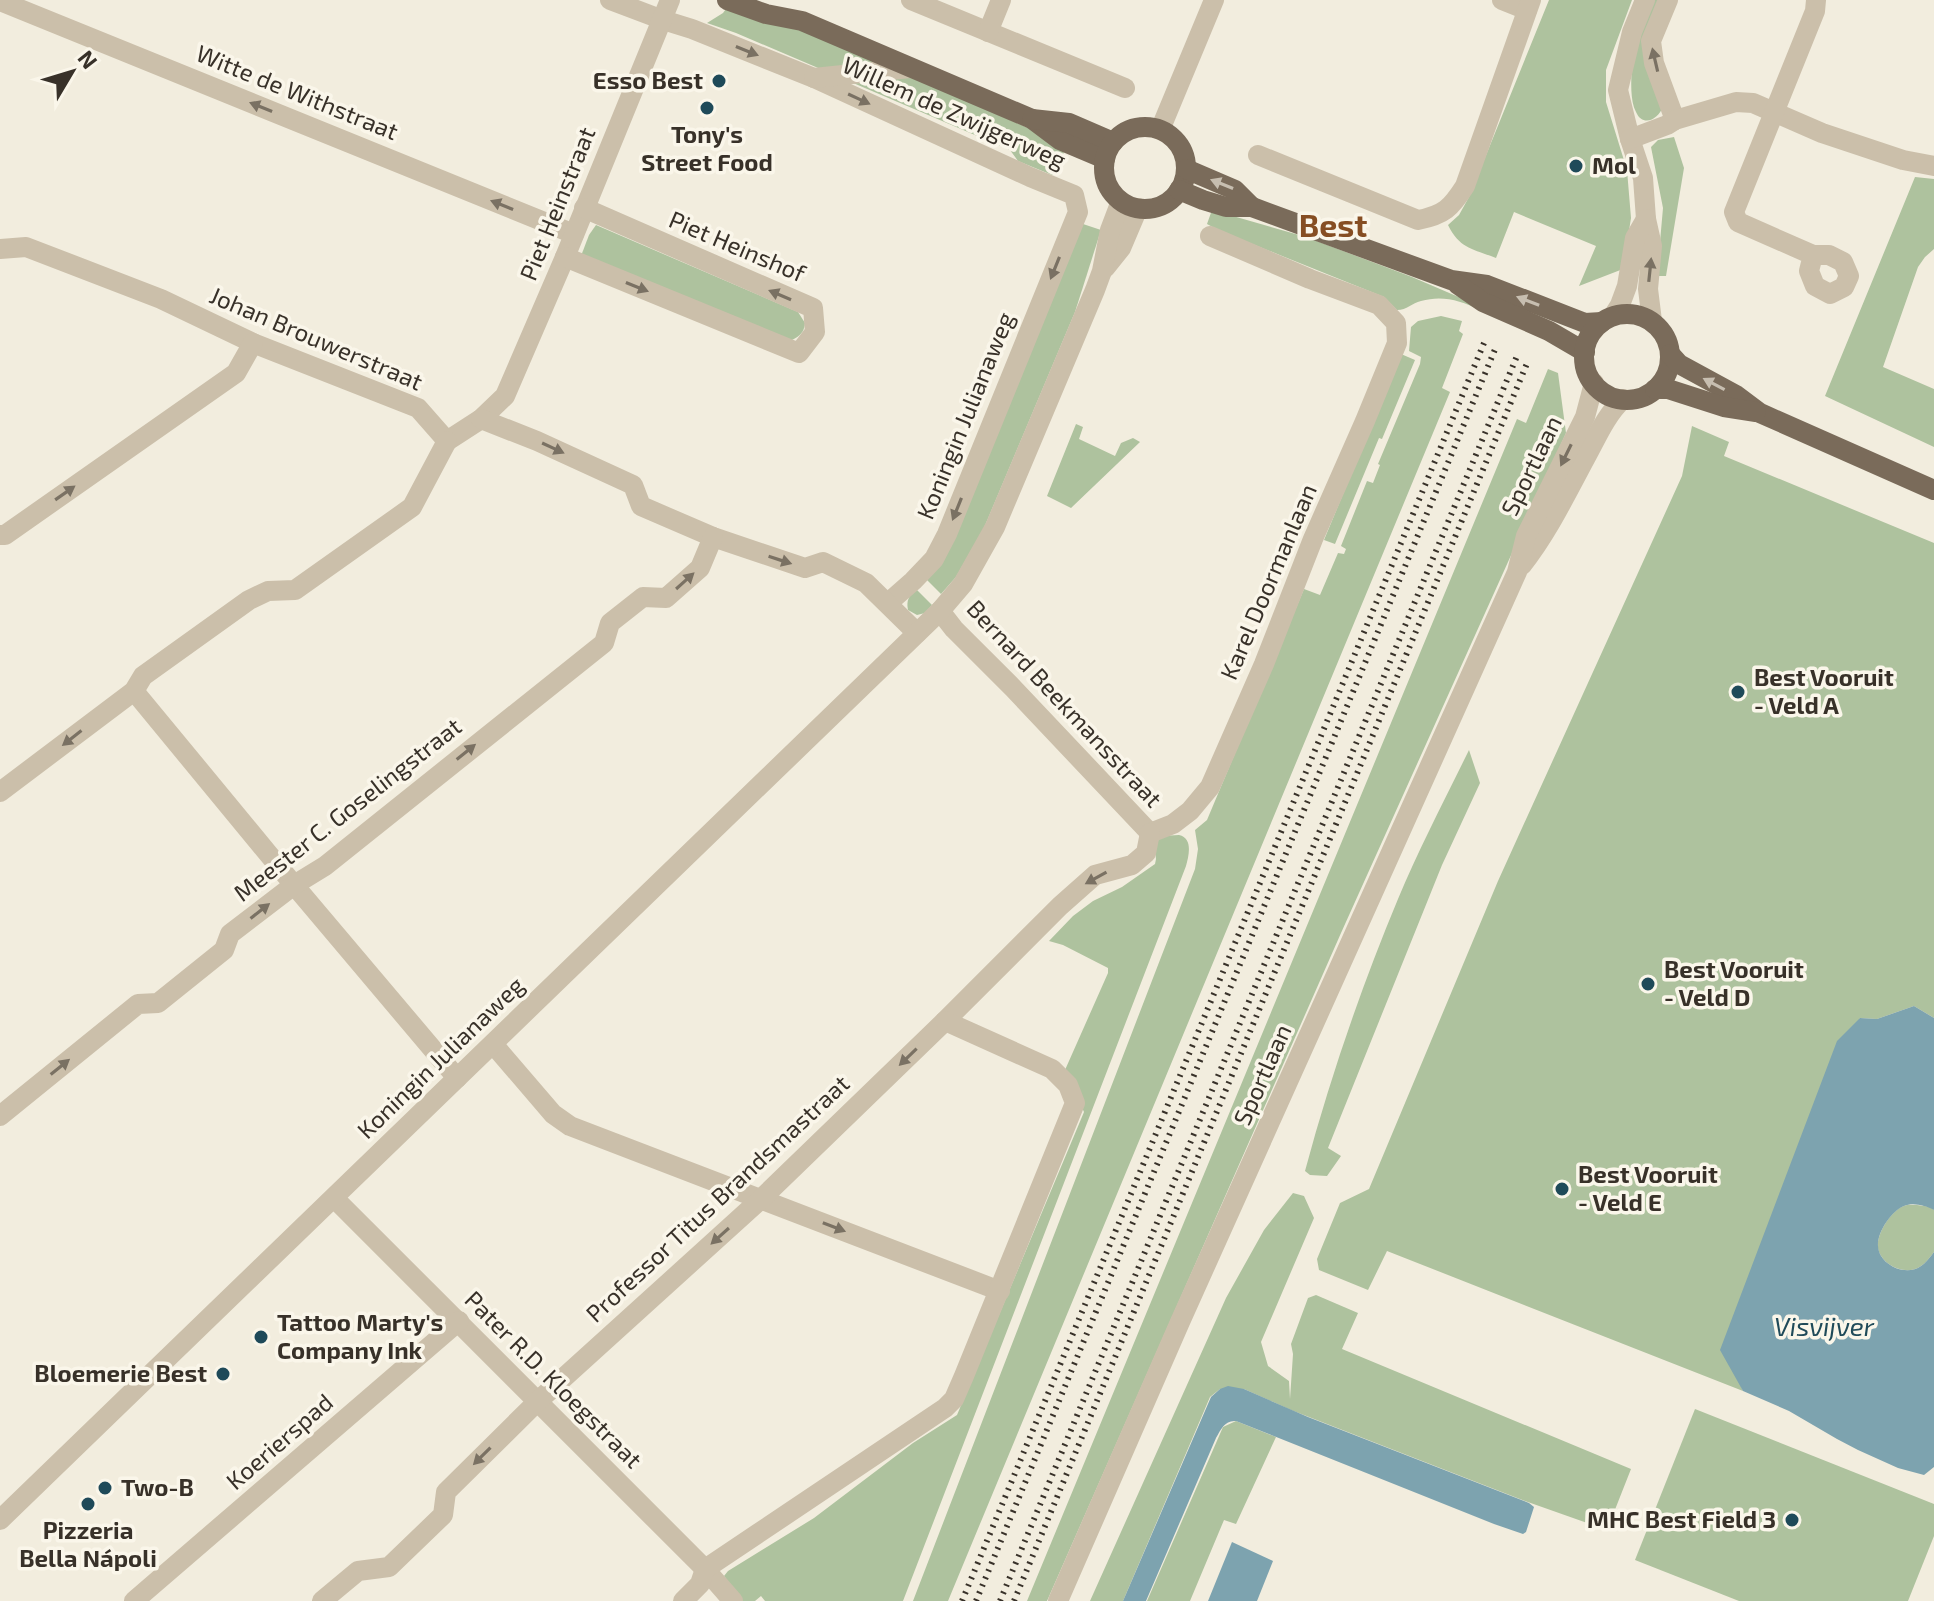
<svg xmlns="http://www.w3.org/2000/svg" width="1934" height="1601" viewBox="0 0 1934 1601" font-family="'Exo 2',sans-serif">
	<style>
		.green { fill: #aec29e }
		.water { fill: #7da3af }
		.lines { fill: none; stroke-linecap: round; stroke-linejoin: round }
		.minor { stroke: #cbbfaa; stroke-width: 20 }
		.major { stroke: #7a6b5a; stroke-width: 20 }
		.rail { stroke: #383129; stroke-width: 6; stroke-dasharray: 2 6; stroke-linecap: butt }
		.oneway { fill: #7a7163 }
		.oneway2 { fill: #c7beb0 }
		.poi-dot { fill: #1f4a59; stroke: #faf6ea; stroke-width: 3 }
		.labels { text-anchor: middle; stroke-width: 7; stroke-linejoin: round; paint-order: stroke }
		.poi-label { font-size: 24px; font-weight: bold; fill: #383129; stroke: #faf6ea; text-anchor: start }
		.street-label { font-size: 24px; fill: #383129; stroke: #faf6ea }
		.water-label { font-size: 26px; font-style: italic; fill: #1f4a59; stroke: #faf6ea }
		.district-label { font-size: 32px; font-weight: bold; fill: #864e23; stroke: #faf6ea }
	</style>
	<rect width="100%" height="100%" fill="#f2edde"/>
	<g class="green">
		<path d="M 1549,0 L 1632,0 L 1606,70 L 1606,102 L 1627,170 L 1631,218 L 1623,269 L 1579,286 L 1596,246 L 1514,212 L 1496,258 C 1473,249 1460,249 1448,225 L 1459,215 L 1469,197 Z"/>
		<path d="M 1654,0 L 1663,0 L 1647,39 L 1663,106 C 1659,119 1643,128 1636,112 C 1630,101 1631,80 1632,67 C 1634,43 1645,22 1654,0 Z"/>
		<polygon points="728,6 808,33 1015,122 1066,146 1057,172 1052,175 1018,161 1010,150 736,33 707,23 723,13"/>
		<polygon points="1674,137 1684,168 1666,276 1657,276 1663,208 1651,147 1658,140"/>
		<polygon points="1915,177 1934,179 1934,249 1925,257 1918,267 1883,367 1934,389 1934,447 1825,396"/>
		<path d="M 1212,210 L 1306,237 L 1412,277 L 1482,307 L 1479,310 C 1461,300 1441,295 1421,301 C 1412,303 1407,310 1397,310 L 1384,297 L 1220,231 L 1207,224 Z"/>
		<polygon points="1083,224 1101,230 1075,312 984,528 956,577 941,594 926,579"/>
		<path d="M 596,225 L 798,312 L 805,323 C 804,336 794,340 782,343 L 581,256 L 589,235 Z"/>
		<polygon points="1441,316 1462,321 1459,331 1463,334 1442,388 1450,392 948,1601 913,1601 1195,869 1198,849 1195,830 1207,820 1304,589 1320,595 1338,553 1344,554 1346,549 1341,546 1367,481 1373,483 1380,465 1378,464 1420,364 1421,357 1409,351 1411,327 1418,321"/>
		<polygon points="1401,354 1415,360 1382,439 1379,438 1335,544 1324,540"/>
		<polygon points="1548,369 1558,373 1566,433 1341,933 1047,1601 1027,1601 1517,419 1526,423"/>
		<polygon points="1076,424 1083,427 1079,439 1115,456 1121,443 1133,438 1140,442 1071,508 1047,496"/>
		<polygon points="1692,426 1729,442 1724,456 1934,543 1934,1018 1914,1006 1877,1019 1860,1018 1738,1379 1743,1391 1387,1251 1368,1290 1319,1270 1317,1259 1340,1203 1369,1189 1498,881 1682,476"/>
		<path d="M 916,589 L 932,605 L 925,613 L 917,615 L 908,610 C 906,600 909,596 916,589 Z"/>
		<path d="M 1469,750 L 1480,783 L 1442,865 L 1328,1148 L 1341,1156 L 1327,1176 L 1310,1175 L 1305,1171 C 1330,1078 1361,988 1398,899 C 1419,849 1445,799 1469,750 Z"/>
		<path d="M 1179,835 C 1193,838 1189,855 1186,866 L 903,1601 L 765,1601 L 761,1596 L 755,1601 L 742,1601 L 724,1576 L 728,1571 L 814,1518 L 913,1443 L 957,1415 L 1084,1112 L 1065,1070 L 1108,973 L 1108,968 L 1063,945 L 1049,941 L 1073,916 L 1093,901 L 1122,887 L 1155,864 L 1156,859 L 1154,844 L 1161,836 Z"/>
		<polygon points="1293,1193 1304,1196 1314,1218 1261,1342 1268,1366 1289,1381 1290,1399 1293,1354 1291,1344 1308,1298 1316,1295 1358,1313 1342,1349 1631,1469 1607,1530 1525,1501 1291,1410 1244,1389 1220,1389 1210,1397 1123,1601 1090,1601 1226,1298 1264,1230"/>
		<path d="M 1917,1205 L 1931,1207 L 1934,1210 L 1934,1252 C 1930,1257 1926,1263 1921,1266 C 1907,1276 1885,1267 1879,1252 C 1873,1238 1891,1210 1904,1206 C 1908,1204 1913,1205 1917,1205 Z"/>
		<polygon points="1695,1409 1934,1504 1934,1536 1908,1601 1739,1601 1635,1560"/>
		<polygon points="1236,1421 1276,1437 1236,1524 1224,1520 1190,1601 1147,1601 1223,1427"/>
	</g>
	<g class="water">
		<path d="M 1914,1006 L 1934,1018 L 1934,1210 C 1926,1206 1913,1202 1904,1206 C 1891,1211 1877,1233 1878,1246 C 1879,1265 1906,1277 1921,1266 C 1926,1263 1930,1257 1934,1252 L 1934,1467 L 1924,1475 L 1898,1468 L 1858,1450 L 1837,1439 L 1789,1411 L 1743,1391 L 1720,1350 L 1837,1041 L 1860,1018 L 1877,1019 Z"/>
		<path d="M 1228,1386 L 1244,1389 L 1308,1417 L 1529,1503 L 1534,1507 L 1526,1532 L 1523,1534 L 1494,1524 L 1236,1421 C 1225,1420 1221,1429 1216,1438 L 1146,1601 L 1123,1601 L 1211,1397 L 1220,1389 Z"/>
		<polygon points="1232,1542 1273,1561 1257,1601 1208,1601"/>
	</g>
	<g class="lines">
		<g class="minor">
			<polyline points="610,0 663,20 692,29 814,78 1030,177 1074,195 1078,212 947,534 934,559 913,581 888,603"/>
			<polyline points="911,0 1125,88"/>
			<polyline points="1502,0 1527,10"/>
			<polyline points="1645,0 1632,32 1618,90 1630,139 1643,178 1646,219 1652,246 1648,289 1652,321"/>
			<polyline points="1668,0 1651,41 1654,63 1675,120"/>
			<polyline points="0,1 574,234"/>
			<polyline points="988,32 1001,0"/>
			<polyline points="814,78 910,68"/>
			<polyline points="1160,130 1214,0"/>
			<polyline points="1630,139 1667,125 1675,120 1736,102 1753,103 1822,133 1903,160 1934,166"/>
			<path d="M 1258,155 L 1418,220 C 1444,215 1451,208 1465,186 L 1531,0"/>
			<polyline points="0,249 26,247 161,299 253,343 418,408 447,441 481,419 505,396 565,257 670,0"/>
			<polyline points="1813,255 1809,271 1815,286 1830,294 1844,287 1849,276 1843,262 1829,255 1813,255 1738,222 1734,212 1815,11 1816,0"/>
			<polyline points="565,257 799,353 815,332 813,308 584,208"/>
			<polyline points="1105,268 1121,248 1138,208"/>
			<polyline points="1613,316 1620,305 1627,286 1635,238 1646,219"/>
			<polyline points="481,419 537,441 633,485 641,506 713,537 805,568 823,562 866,583 917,633"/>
			<polyline points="0,535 5,535 236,373 253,343"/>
			<path d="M 1522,565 C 1548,532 1566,494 1586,457 C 1597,437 1606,415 1623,399"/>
			<polyline points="940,611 954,629 1013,688 1150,833"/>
			<polyline points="134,691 294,885 457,1078"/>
			<polyline points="0,792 134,691 143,676 249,600 268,591 295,590 412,507 447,441"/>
			<polyline points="1150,833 1173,824 1190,811 1210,787 1264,664 1313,539 1365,421 1397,343 1396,323 1379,305 1310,279 1210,236"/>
			<polyline points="493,1044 553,1114 570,1126 1000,1291"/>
			<polyline points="0,1116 138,1004 158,1003 224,950 230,934 294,885 325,866 604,643 610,623 643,597 666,598 700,568 713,537"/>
			<polyline points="334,1198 705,1569 733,1601"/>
			<polyline points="0,1520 940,611 963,584 995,527 1095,290 1102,271 1110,230 1121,201"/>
			<polyline points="134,1601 459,1321"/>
			<polyline points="322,1601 358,1571 389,1567 443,1515 446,1492 538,1401 761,1199 945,1021 1060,906 1095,875 1132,865 1146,853 1150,833"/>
			<polyline points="683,1601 700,1584 705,1569 945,1408 954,1399 964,1376 1075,1103 1068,1085 1052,1069 945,1021"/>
			<polyline points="1058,1601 1180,1322 1517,572 1526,536 1585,417 1594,383"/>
		</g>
		<g class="major">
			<polyline points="727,0 766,14 802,21 1032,119 1060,140 1105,159"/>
			<polyline points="1032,119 1069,123 1113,142"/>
			<circle cx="1145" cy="168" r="41"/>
			<polyline points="1186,169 1235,190 1252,207"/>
			<polyline points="1179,190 1203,200 1226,207 1252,207 1451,280 1487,285 1585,323 1602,322"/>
			<polyline points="1457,284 1483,302 1549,331 1585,352"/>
			<circle cx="1627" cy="357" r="43"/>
			<polyline points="1670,354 1679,364 1736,395 1760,413 1934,490"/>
			<polyline points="1655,389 1668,389 1724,407 1756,412"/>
		</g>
		<g class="rail">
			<polyline points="962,1601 1484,343"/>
			<polyline points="976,1601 1496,347"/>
			<polyline points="1000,1601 1517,356"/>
			<polyline points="1014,1601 1528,361"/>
		</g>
	</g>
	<defs><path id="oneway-solid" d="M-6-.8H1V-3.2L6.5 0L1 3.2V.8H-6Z" transform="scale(2)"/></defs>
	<g class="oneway">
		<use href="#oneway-solid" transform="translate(747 51) rotate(22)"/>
		<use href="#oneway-solid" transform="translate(1655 60) rotate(-103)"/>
		<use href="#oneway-solid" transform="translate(859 99) rotate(25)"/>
		<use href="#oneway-solid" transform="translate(261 107) rotate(-158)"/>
		<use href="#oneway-solid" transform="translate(502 205) rotate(-158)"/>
		<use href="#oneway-solid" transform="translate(1055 268) rotate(112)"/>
		<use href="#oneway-solid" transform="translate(1650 270) rotate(-84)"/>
		<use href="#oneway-solid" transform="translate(637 287) rotate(22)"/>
		<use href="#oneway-solid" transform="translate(780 295) rotate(-157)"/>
		<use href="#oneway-solid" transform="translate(553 448) rotate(25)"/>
		<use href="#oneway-solid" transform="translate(1566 455) rotate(116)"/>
		<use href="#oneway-solid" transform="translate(65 493) rotate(-35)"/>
		<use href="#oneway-solid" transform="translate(957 509) rotate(112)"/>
		<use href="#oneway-solid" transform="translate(780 560) rotate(18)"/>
		<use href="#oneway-solid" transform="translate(685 581) rotate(-42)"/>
		<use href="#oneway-solid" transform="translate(72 738) rotate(142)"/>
		<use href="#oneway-solid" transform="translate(466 752) rotate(-39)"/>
		<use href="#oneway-solid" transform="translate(1096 878) rotate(151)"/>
		<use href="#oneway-solid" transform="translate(260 911) rotate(-38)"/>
		<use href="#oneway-solid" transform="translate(908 1057) rotate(136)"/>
		<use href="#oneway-solid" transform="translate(60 1067) rotate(-39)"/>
		<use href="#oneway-solid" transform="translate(834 1227) rotate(21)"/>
		<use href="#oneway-solid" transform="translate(720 1236) rotate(138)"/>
		<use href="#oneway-solid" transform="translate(482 1456) rotate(135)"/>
	</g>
	<g class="oneway2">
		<use href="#oneway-solid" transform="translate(1222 184) rotate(-158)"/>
		<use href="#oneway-solid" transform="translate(1528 301) rotate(-159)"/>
		<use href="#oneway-solid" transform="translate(1714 384) rotate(-152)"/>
	</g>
	<g class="poi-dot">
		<circle cx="719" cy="81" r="8"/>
		<circle cx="707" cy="108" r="8"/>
		<circle cx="1576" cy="166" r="8"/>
		<circle cx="1738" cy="692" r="8"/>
		<circle cx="1648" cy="984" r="8"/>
		<circle cx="1562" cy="1189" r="8"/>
		<circle cx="261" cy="1337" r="8"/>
		<circle cx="223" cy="1374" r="8"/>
		<circle cx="105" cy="1488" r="8"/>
		<circle cx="88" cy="1504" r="8"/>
		<circle cx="1792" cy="1520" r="8"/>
	</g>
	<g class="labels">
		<g class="poi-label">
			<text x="703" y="89" text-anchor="end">Esso Best</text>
			<text x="707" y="143" text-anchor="middle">Tony's<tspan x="707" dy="28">Street Food</tspan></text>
			<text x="1592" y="174">Mol</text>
			<text x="1754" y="686">Best Vooruit<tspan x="1754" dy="28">- Veld A</tspan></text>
			<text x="1664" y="978">Best Vooruit<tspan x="1664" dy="28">- Veld D</tspan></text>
			<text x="1578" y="1183">Best Vooruit<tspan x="1578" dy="28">- Veld E</tspan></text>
			<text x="277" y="1331">Tattoo Marty's<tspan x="277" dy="28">Company Ink</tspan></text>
			<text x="207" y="1382" text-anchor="end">Bloemerie Best</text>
			<text x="121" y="1496">Two-B</text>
			<text x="1776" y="1528" text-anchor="end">MHC Best Field 3</text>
			<text x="88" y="1539" text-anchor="middle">Pizzeria<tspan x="88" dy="28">Bella Nápoli</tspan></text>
		</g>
		<g class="street-label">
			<text transform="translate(297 93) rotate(22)" y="8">Witte de Withstraat</text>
			<text transform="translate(954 113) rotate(24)" y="8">Willem de Zwijgerweg</text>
			<text transform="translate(558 204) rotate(-68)" y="8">Piet Heinstraat</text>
			<text transform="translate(737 247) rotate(23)" y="8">Piet Heinshof</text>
			<text transform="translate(316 339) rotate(23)" y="8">Johan Brouwerstraat</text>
			<text transform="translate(966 416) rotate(-68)" y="8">Koningin Julianaweg</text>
			<text transform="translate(1532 466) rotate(-64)" y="8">Sportlaan</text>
			<text transform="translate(1269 582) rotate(-67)" y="8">Karel Doormanlaan</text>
			<text transform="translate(1064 704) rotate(47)" y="8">Bernard Beekmansstraat</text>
			<text transform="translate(348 810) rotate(-38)" y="8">Meester C. Goselingstraat</text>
			<text transform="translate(441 1058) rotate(-44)" y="8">Koningin Julianaweg</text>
			<text transform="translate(1263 1075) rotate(-66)" y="8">Sportlaan</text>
			<text transform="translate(718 1199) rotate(-43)" y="8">Professor Titus Brandsmastraat</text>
			<text transform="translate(553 1380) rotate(45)" y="8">Pater R.D. Kloegstraat</text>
			<text transform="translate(280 1442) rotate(-41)" y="8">Koerierspad</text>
		</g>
		<g class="water-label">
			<text x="1824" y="1336">Visvijver</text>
		</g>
		<g class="district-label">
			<text x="1333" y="237">Best</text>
		</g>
	</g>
	<g transform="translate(72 72) rotate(52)" stroke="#faf6ea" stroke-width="6" paint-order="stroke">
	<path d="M0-6L14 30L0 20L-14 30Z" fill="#383129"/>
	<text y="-12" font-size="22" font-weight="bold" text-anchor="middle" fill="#383129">N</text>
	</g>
</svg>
